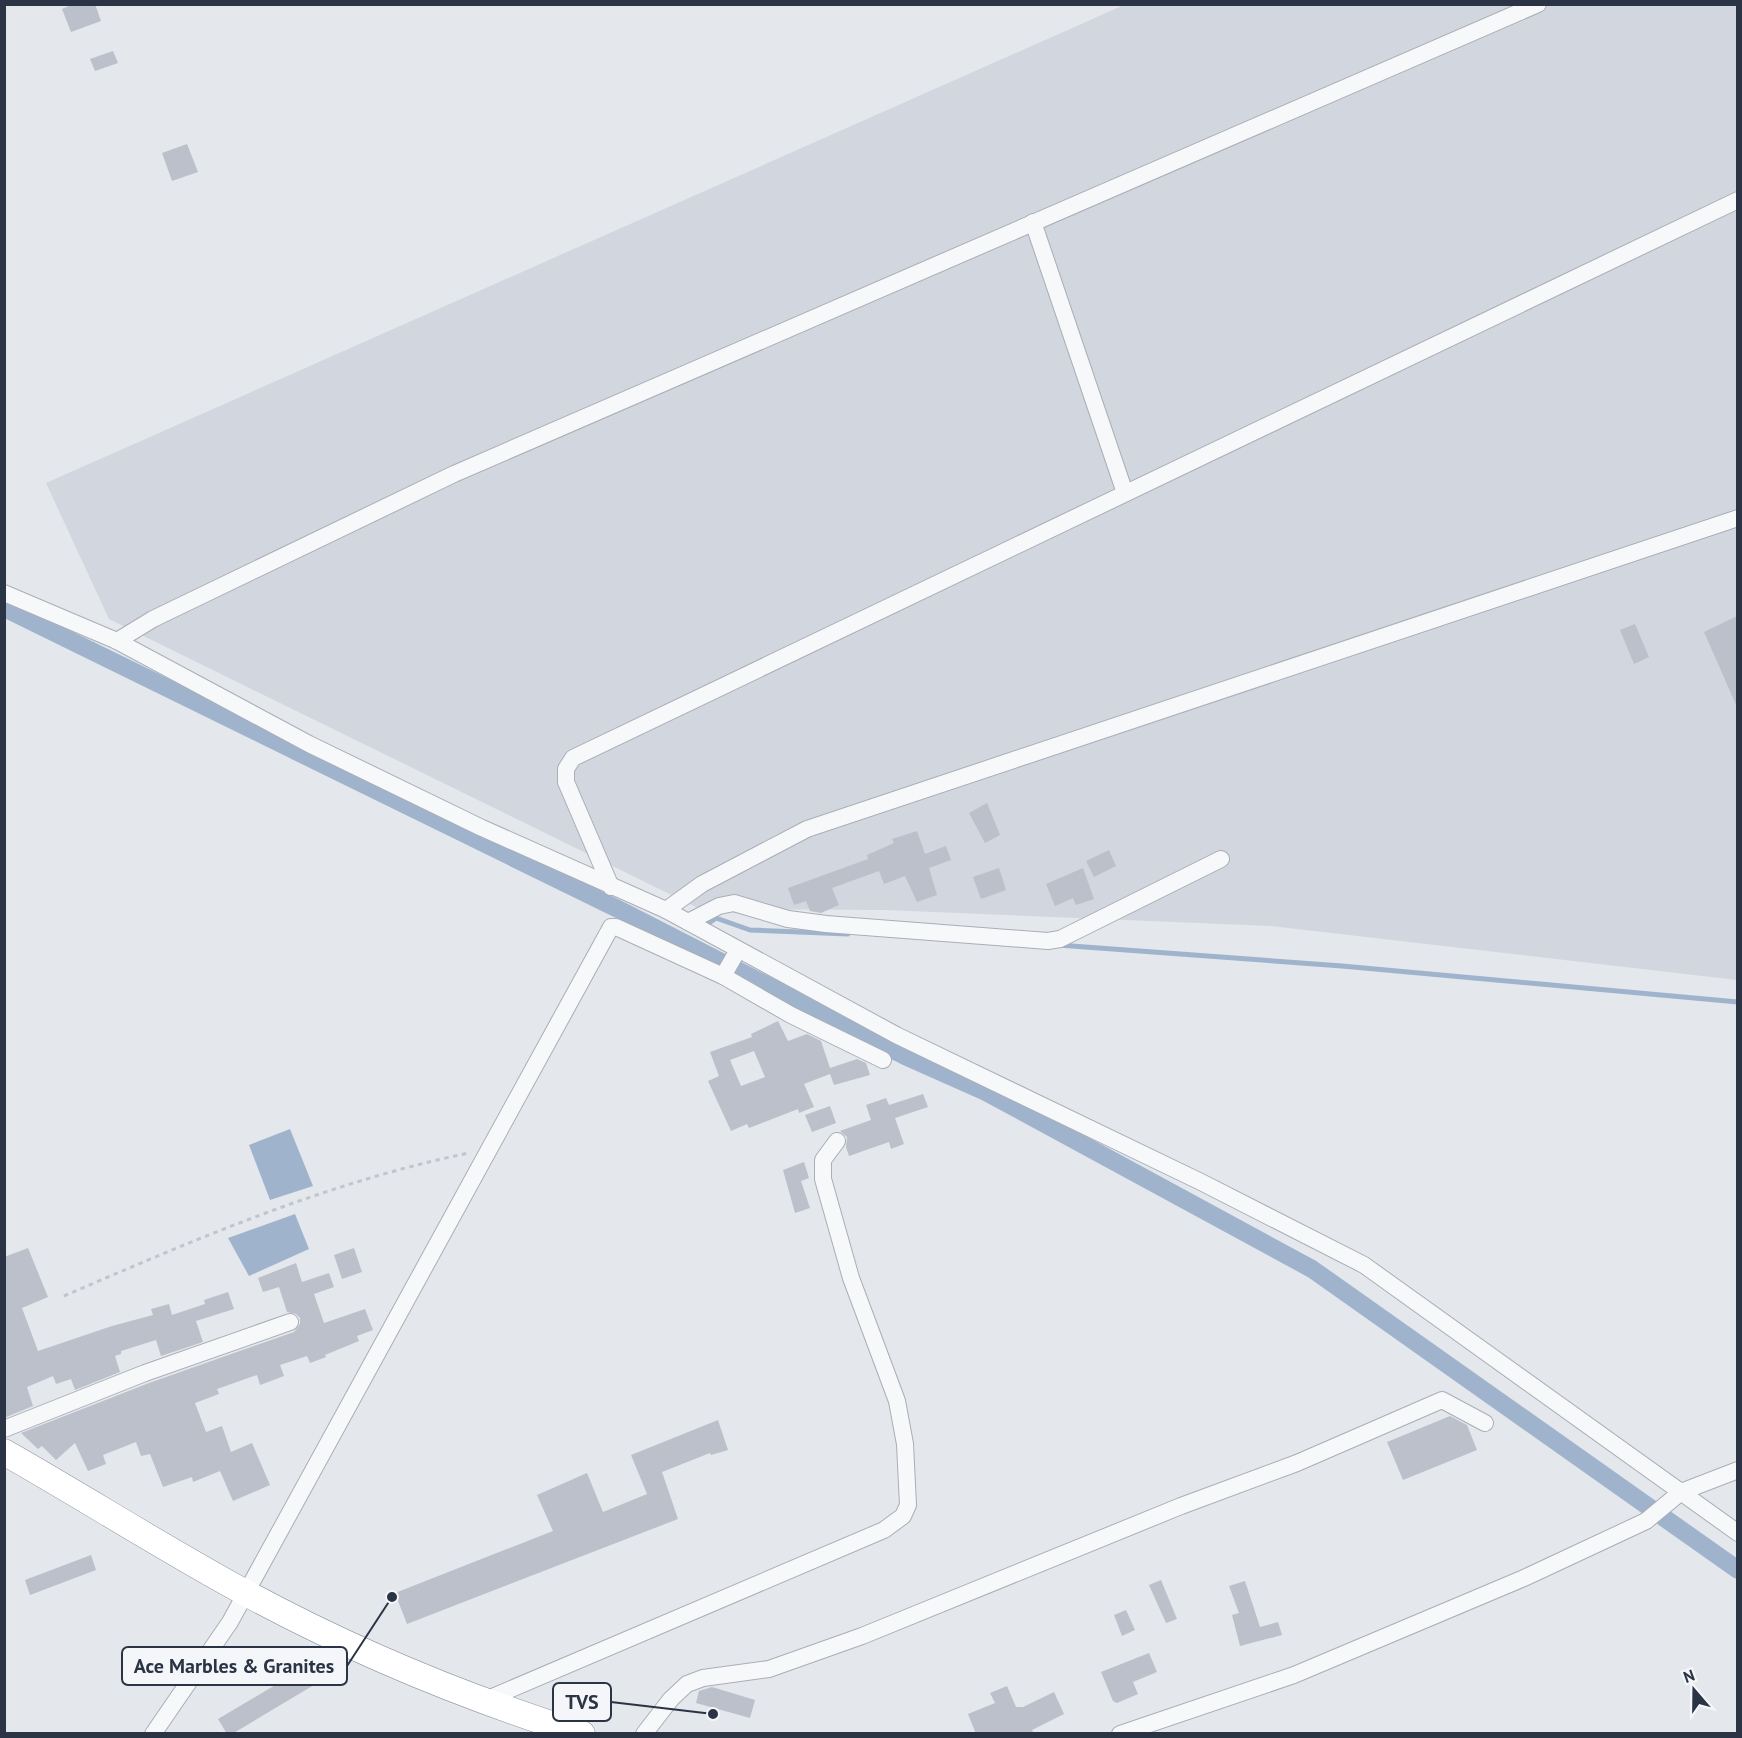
<svg xmlns="http://www.w3.org/2000/svg" width="1742" height="1738" viewBox="0 0 1742 1738" font-family="'PT Sans',sans-serif">
	<style>
		.built { fill: #d2d6de }
		.water { fill: #9fb4cc }
		.lines { fill: none; stroke-linecap: round; stroke-linejoin: round }
		.stream { stroke: #9fb4cc; stroke-width: 5 }
		.canal { stroke: #9fb4cc; stroke-width: 18 }
		.building { fill: #bbc0ca; fill-rule: evenodd }
		.minor-casing { stroke: #a9aeb7; stroke-width: 18 }
		.highway-casing { stroke: #8b94a3; stroke-width: 27 }
		.path { stroke: #c2c5cb; stroke-width: 3; stroke-dasharray: 4.5 4.5; stroke-linecap: butt }
		.minor { stroke: #f7f8fa; stroke-width: 16 }
		.highway { stroke: #fff; stroke-width: 26 }
		.leader { fill: none; stroke: #2b3445; stroke-width: 2 }
		.callout-dot { fill: #2b3445; stroke: #f4f6f9; stroke-width: 2 }
		.callout { fill: #f4f6f9; stroke: #2b3445; stroke-width: 2 }
		.callout-label { font-size: 20px; text-anchor: middle; font-weight: bold; fill: #2b3445 }
	</style>
	<rect width="100%" height="100%" fill="#e4e7ec"/>
	<polygon class="built" points="1124,5 1737,5 1737,980 1271,926 886,910 700,909 109,619 46,483"/>
	<g class="water">
		<polygon points="290,1129 313,1186 270,1200 249,1145"/>
		<polygon points="295,1214 309,1249 249,1276 228,1238"/>
	</g>
	<g class="lines">
		<g class="stream">
			<polyline points="709,923 716,918 750,930 848,934"/>
			<polyline points="1058,945 1342,966 1738,1002"/>
		</g>
		<polyline class="canal" points="4,608 622,911 905,1056 986,1092 1312,1269 1738,1570"/>
	</g>
	<g class="building">
		<polygon points="73,4 95,4 101,21 71,32 62,9"/>
		<polygon points="113,51 118,63 95,71 90,59"/>
		<polygon points="187,144 198,172 172,181 162,153"/>
		<polygon points="1737,616 1737,707 1704,632"/>
		<polygon points="1635,624 1649,657 1634,664 1620,630"/>
		<polygon points="987,803 1000,835 985,843 969,813"/>
		<polygon points="917,831 925,854 946,846 951,860 929,868 937,895 917,902 905,876 884,884 879,871 832,888 839,905 821,913 810,911 806,901 794,905 788,888 868,859 867,855 894,843 892,839"/>
		<polygon points="1109,850 1116,866 1094,877 1086,861"/>
		<polygon points="999,868 1006,890 981,899 973,877"/>
		<polygon points="1083,868 1094,899 1076,905 1073,898 1055,906 1046,884"/>
		<path d="M 778,1021 L 788,1041 L 807,1034 L 821,1041 L 830,1068 L 857,1059 L 866,1063 L 870,1075 L 834,1085 L 830,1074 L 804,1084 L 814,1107 L 799,1113 L 798,1109 L 749,1128 L 747,1124 L 731,1131 L 708,1081 L 719,1076 L 710,1052 L 752,1037 L 751,1034 ZM 754,1051 L 765,1077 L 741,1086 L 730,1060 Z"/>
		<polygon points="923,1094 928,1107 895,1118 904,1144 891,1149 889,1142 849,1156 846,1147 847,1137 840,1131 871,1120 866,1105 886,1098 889,1105"/>
		<polygon points="830,1106 836,1123 812,1132 805,1115"/>
		<polygon points="804,1162 809,1178 801,1181 810,1208 795,1213 783,1170"/>
		<polygon points="28,1248 48,1297 22,1308 38,1351 112,1326 153,1315 151,1309 169,1304 172,1315 205,1304 204,1300 228,1292 234,1309 196,1321 203,1342 161,1356 156,1340 121,1351 121,1354 115,1356 120,1372 75,1390 71,1379 56,1384 53,1376 27,1387 33,1406 4,1418 4,1257"/>
		<polygon points="354,1248 362,1272 342,1279 334,1255"/>
		<polygon points="296,1263 302,1282 329,1273 334,1287 314,1294 324,1323 365,1309 373,1330 357,1336 359,1341 325,1355 326,1357 310,1363 307,1356 280,1365 284,1376 260,1385 257,1375 217,1389 219,1394 195,1403 206,1432 222,1426 231,1452 252,1443 270,1485 233,1501 220,1471 193,1482 192,1477 163,1487 150,1454 141,1456 136,1442 103,1455 106,1464 88,1471 75,1443 56,1460 42,1446 38,1449 21,1433 149,1383 294,1332 300,1324 300,1318 296,1314 287,1312 279,1287 263,1292 258,1278"/>
		<polygon points="1450,1416 1467,1425 1477,1450 1403,1480 1387,1442"/>
		<polygon points="718,1420 728,1450 711,1455 710,1453 662,1472 678,1519 407,1624 395,1593 553,1531 537,1495 587,1473 603,1512 647,1494 631,1455"/>
		<polygon points="91,1555 96,1570 30,1595 25,1580"/>
		<polygon points="1161,1580 1177,1619 1166,1623 1149,1585"/>
		<polygon points="1245,1581 1260,1627 1278,1622 1282,1635 1240,1646 1232,1615 1239,1613 1229,1586"/>
		<polygon points="1126,1610 1135,1630 1122,1636 1114,1615"/>
		<polygon points="1149,1653 1157,1672 1133,1682 1138,1694 1117,1703 1113,1701 1101,1672"/>
		<polygon points="309,1665 319,1682 232,1734 227,1734 218,1719"/>
		<polygon points="1007,1686 1016,1707 1023,1707 1054,1692 1064,1714 1032,1730 1034,1734 976,1734 968,1714 995,1703 990,1693"/>
		<polygon points="712,1687 755,1700 750,1718 696,1703 699,1691"/>
	</g>
	<g class="lines">
		<defs>
			<g id="minor">
				<polyline points="1033,222 1125,493"/>
				<polyline points="4,593 117,641 309,744 482,828 666,910 896,1035 1201,1182 1364,1265 1738,1533"/>
				<polyline points="117,641 153,619 454,474 1538,4"/>
				<polyline points="611,887 566,782 566,769 573,758 1738,200"/>
				<polyline points="666,910 702,884 807,829 1738,518"/>
				<polyline points="688,922 719,906 734,903 788,919 826,924 1048,941 1060,939 1221,859"/>
				<polyline points="723,976 738,950"/>
				<polyline points="4,1429 145,1373 290,1322"/>
				<polyline points="483,1701 884,1530 903,1516 908,1505 905,1444 897,1401 851,1278 823,1179 823,1160 837,1141"/>
				<polyline points="153,1734 230,1622 611,927 616,927 723,976 791,1015 883,1060"/>
				<polyline points="644,1734 671,1699 687,1684 703,1678 769,1669 862,1636 1181,1506 1297,1463 1442,1400 1485,1423"/>
				<polyline points="1120,1734 1294,1675 1524,1578 1646,1521 1681,1492 1738,1470"/>
			</g>
			<path id="highway" d="M 4,1452 C 85,1498 163,1548 244,1592 C 351,1650 466,1698 582,1734"/>
		</defs>
		<use href="#minor" class="minor-casing"/>
		<use href="#highway" class="highway-casing"/>
		<path class="path" d="M 64,1296 C 196,1239 328,1182 469,1153"/>
		<use href="#minor" class="minor"/>
		<use href="#highway" class="highway"/>
	</g>
	<path class="leader" d="M392 1597L347 1666M713 1714L611 1702"/>
	<g class="callout-dot">
		<circle cx="392" cy="1597" r="6"/>
		<circle cx="713" cy="1714" r="6"/>
	</g>
	<g class="callout">
		<rect x="122" y="1647" width="225" height="38" rx="6"/>
		<rect x="553" y="1683" width="58" height="38" rx="6"/>
	</g>
	<g class="callout-label">
		<text x="234" y="1673">Ace Marbles &amp; Granites</text>
		<text x="582" y="1709">TVS</text>
	</g>
	<rect width="1742" height="1738" fill="none" stroke="#2b3445" stroke-width="12"/>
	<g transform="translate(1694 1690) rotate(340)" stroke="#f4f6f9" stroke-width="4.5" paint-order="stroke">
	<path d="M0-4.5L10 22L0 15L-10 22Z" fill="#2b3445"/>
	<text y="-9" font-size="16" font-weight="bold" text-anchor="middle" fill="#2b3445">N</text>
	</g>
</svg>
